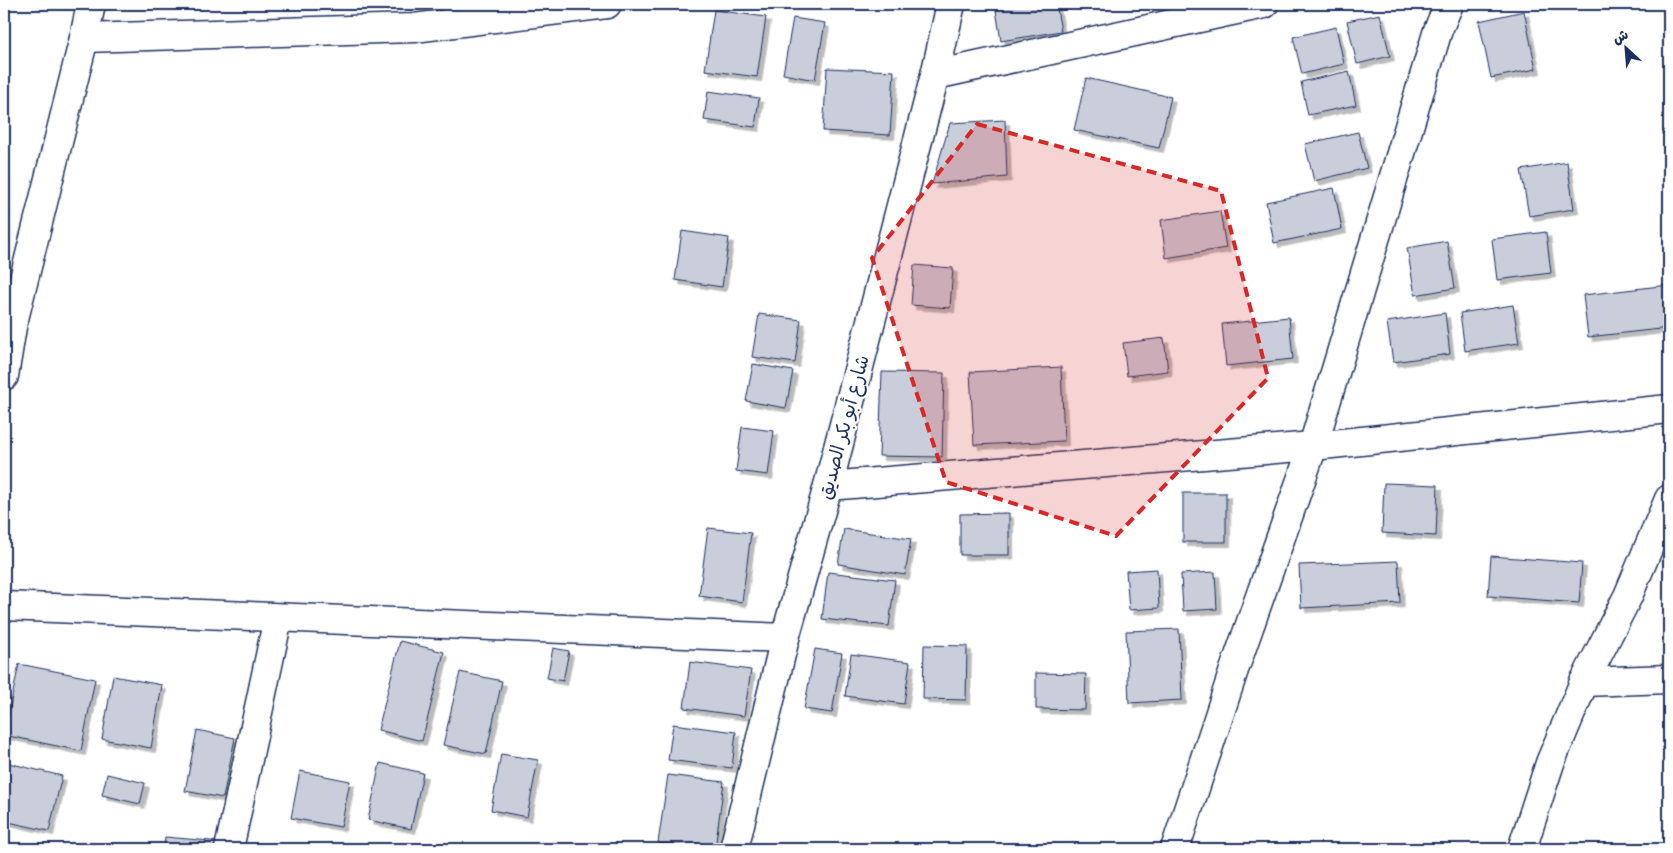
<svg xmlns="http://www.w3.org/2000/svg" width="1673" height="853" viewBox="0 0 1673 853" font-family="Dekko,'Playpen Sans Arabic',sans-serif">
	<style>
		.building { fill: #caceda; stroke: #1b2f5e; filter: url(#shadow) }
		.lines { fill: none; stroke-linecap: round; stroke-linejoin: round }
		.minor-casing { stroke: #1b2f5e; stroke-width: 31 }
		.minor { stroke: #fff; stroke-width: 28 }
		.marked { fill: #d62828; fill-opacity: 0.2; stroke: #d62828; stroke-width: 4; stroke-dasharray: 10 6; stroke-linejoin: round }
		.labels { text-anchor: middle; stroke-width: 4.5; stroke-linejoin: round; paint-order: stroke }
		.street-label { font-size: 19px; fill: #1b2f5e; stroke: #fff }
	</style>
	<defs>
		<filter id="shadow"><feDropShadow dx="4.5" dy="4.5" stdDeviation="0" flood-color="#0004"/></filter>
	</defs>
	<rect width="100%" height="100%" fill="#fff"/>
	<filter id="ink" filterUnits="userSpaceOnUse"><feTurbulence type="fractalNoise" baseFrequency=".02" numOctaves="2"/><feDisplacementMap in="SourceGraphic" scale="10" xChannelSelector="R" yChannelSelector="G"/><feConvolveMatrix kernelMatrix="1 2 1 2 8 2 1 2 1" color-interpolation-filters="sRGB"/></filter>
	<g filter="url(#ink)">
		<g class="building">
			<polygon points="995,4 1056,4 1061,31 1001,41"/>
			<polygon points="714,10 766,17 757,77 705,70"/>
			<polygon points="1524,11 1536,69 1491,78 1479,21"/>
			<polygon points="1380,14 1390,56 1357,64 1347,21"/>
			<polygon points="793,18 825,23 815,80 783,74"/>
			<polygon points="1336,27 1344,64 1302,74 1293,37"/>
			<polygon points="827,68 894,71 890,135 823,131"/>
			<polygon points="1349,71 1356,105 1308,115 1301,82"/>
			<polygon points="1086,78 1171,97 1159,148 1074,130"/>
			<polygon points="708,91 759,98 755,127 704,120"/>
			<polygon points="1005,120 1007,177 932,184 950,123"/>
			<polygon points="1358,132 1367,168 1314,181 1305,144"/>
			<polygon points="1567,162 1574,209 1529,216 1521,170"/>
			<polygon points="1334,188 1342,229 1274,243 1266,202"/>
			<polygon points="1220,211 1226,248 1166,258 1161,220"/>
			<polygon points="682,231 729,238 722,287 675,280"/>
			<polygon points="1546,232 1551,273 1497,280 1492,239"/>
			<polygon points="1447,241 1455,288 1415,295 1407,248"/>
			<polygon points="914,265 953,268 950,308 911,305"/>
			<polygon points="1669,285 1669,328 1588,337 1583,295"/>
			<polygon points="1513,305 1519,343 1465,351 1460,313"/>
			<polygon points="1445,313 1450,354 1393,362 1387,322"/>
			<polygon points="759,314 801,320 795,363 752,357"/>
			<polygon points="1289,317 1293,359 1226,366 1222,324"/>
			<polygon points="1164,338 1168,371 1127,376 1123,343"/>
			<polygon points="753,364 793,371 786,408 746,401"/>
			<polygon points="1061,367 1064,441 974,445 970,372"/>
			<polygon points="882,372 944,373 942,457 879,456"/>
			<polygon points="742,427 774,431 768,475 736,471"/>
			<polygon points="1384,483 1438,485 1436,536 1382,533"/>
			<rect x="1183" y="493" width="43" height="49"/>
			<polygon points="1009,513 1009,555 960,555 960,514"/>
			<polygon points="708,528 751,533 742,602 699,596"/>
			<polygon points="844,529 911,539 905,575 838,564"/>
			<polygon points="1491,556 1582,563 1579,603 1488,596"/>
			<polygon points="1398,561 1400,603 1301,608 1299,565"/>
			<polygon points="1157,569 1159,608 1129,610 1126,571"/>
			<polygon points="828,572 895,580 889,626 822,619"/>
			<polygon points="1215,572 1217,609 1183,611 1181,574"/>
			<polygon points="1179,629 1182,700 1129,703 1126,631"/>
			<polygon points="400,641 444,652 422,741 378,730"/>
			<polygon points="924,645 967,646 966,700 923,699"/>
			<polygon points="553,648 569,651 563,681 547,678"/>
			<polygon points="815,649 842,653 832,713 804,709"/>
			<polygon points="851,654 910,662 904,704 845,696"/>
			<polygon points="690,662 751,670 744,716 684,708"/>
			<polygon points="19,664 95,679 81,751 4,735"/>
			<polygon points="460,672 502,681 486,754 443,745"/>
			<polygon points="1036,673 1086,674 1085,710 1036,709"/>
			<polygon points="113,676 162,685 151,748 102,739"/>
			<polygon points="673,724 736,732 732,768 668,760"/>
			<polygon points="197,730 235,738 223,798 185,791"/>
			<polygon points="501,754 538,760 527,817 491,810"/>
			<polygon points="4,762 62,776 49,831 4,821"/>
			<polygon points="380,763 423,773 411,829 368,820"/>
			<polygon points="300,771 350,781 341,827 291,818"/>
			<polygon points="107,774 145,783 140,804 102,795"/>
			<polygon points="668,775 724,782 715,849 702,849 658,843"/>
			<polygon points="165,837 222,842 221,849 164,849"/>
			<polygon points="1046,844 1106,846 1105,849 1046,849"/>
		</g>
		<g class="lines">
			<defs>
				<g id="minor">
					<polyline points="84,38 414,28 607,4"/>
					<polyline points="935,75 1264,4"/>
					<polyline points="4,376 12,327 84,38 91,4"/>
					<polyline points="828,486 1313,446 1669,409"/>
					<polyline points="4,606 785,638"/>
					<polyline points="1584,682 1669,679"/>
					<polyline points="229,849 278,618"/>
					<polyline points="734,849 785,638 828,486 935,75 951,4"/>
					<polyline points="1175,849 1234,670 1313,446 1438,30 1449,4"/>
					<polyline points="1522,849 1550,763 1584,682 1628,596 1669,499"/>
				</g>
			</defs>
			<use href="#minor" class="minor-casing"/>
			<use href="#minor" class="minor"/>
		</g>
	</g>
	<path class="marked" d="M 977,124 L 1221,191 L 1268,378 L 1116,536 L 946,482 L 872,258 Z"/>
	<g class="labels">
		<g class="street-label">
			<text transform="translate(843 427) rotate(-75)" y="7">شارع أبو بكر الصديق</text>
		</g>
	</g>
	<rect width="1673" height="853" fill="none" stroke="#fff" stroke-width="20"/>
	<rect x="10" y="10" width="1653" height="833" fill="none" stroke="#1b2f5e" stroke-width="2" filter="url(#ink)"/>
	<g transform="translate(1626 48) rotate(334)" stroke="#ffffff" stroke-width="4" paint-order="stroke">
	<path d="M0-4L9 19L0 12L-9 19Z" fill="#1b2f5e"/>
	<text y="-8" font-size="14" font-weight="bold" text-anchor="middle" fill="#1b2f5e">ش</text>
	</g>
</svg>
